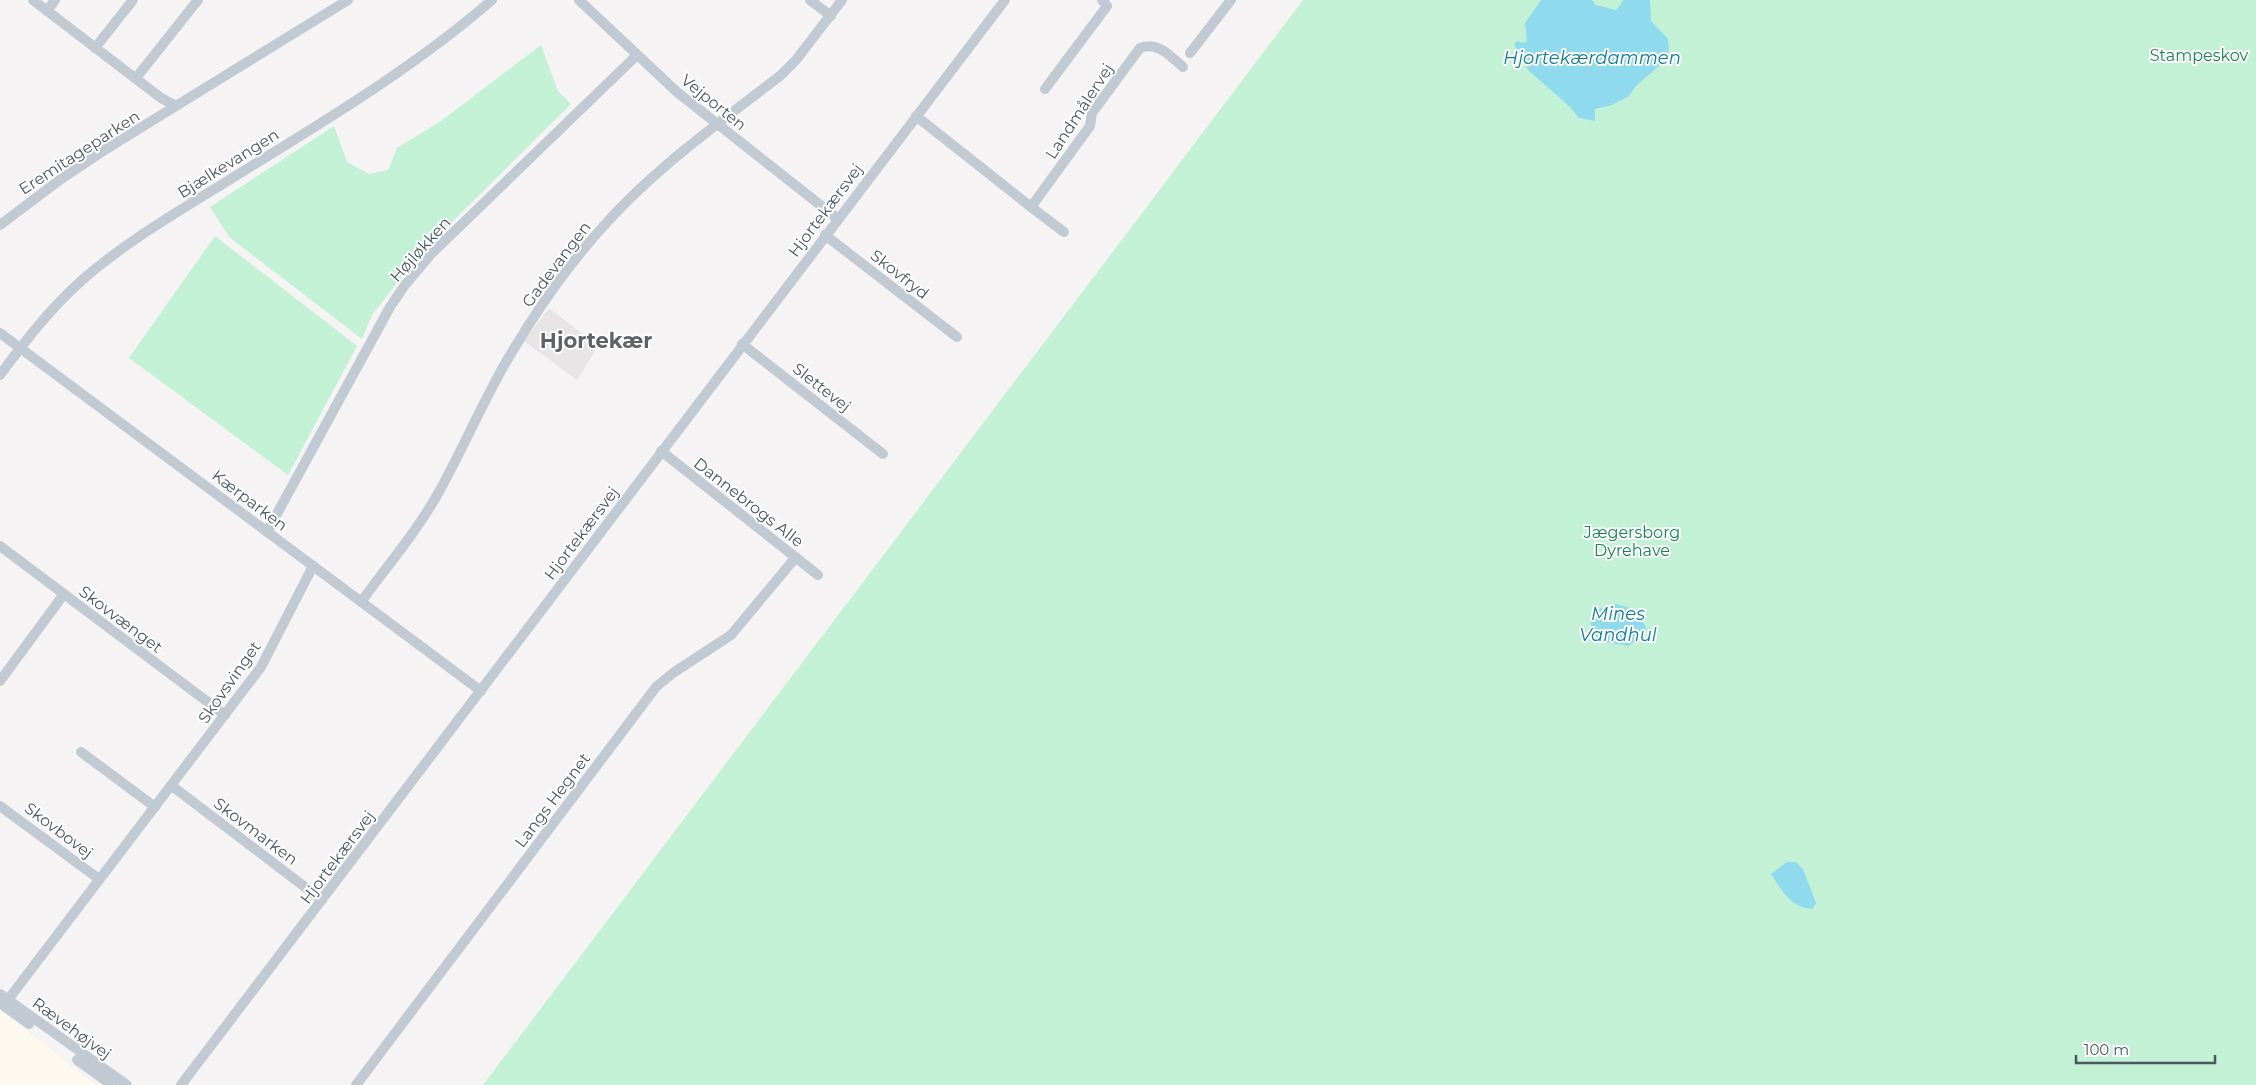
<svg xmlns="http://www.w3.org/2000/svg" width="2256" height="1085" viewBox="0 0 2256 1085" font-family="Montserrat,sans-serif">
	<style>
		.commercial { fill: #fdf9ef }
		.education { fill: #e6e4e5 }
		.green { fill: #c3f1d5 }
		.water { fill: #90daee }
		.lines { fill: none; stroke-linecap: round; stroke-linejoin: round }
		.street { stroke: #c1cad2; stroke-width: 10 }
		.labels { text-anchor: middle; stroke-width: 4; stroke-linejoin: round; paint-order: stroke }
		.park-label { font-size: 16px; fill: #17864f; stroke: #fff }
		.street-label { font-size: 16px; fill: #4a5661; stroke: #fff }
		.water-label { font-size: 18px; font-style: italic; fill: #0c7c9b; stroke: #fff }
		.district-label { font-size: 21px; font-weight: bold; fill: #5f6368; stroke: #fff }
	</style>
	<rect width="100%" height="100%" fill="#f5f3f3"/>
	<polygon class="commercial" points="0,1010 96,1085 0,1085"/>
	<polygon class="education" points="549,308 598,346 577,380 524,341"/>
	<g class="green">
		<polygon points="1303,0 2256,0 2256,1085 483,1085"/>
		<polygon points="541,45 558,91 571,104 418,256 372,315 362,339 229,237 210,207 334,126 347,162 369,174 388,170 397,148 441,121"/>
		<polygon points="215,236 357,346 288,475 129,358"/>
	</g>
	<g class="water">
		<polygon points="1541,0 1592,0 1596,5 1616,10 1624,0 1650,0 1651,21 1668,39 1669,51 1666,60 1636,86 1629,96 1612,105 1595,109 1595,121 1579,118 1570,107 1528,70 1514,44 1517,41 1523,43 1527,41 1525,23"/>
		<polygon points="1616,604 1634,609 1647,629 1629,646 1598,641 1590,622 1599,609"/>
		<path d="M 1787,862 L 1796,862 L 1803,869 L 1816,903 L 1812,909 C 1792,908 1781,890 1771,874 Z"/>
	</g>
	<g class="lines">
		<g class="street">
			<polyline points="33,0 161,98 176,106"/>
			<polyline points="579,0 677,92 838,219"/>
			<polyline points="810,0 831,16"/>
			<polyline points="47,11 55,0"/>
			<polyline points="95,48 133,0"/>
			<polyline points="1190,53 1231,0"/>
			<polyline points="136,78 198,0"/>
			<polyline points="1045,89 1107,6 1102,0"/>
			<path d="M 916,116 L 1031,207 L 1090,126 L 1092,113 L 1140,48 C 1158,41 1170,56 1183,67"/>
			<polyline points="1031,207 1064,232"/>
			<polyline points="0,225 61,179 103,151 348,0"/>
			<polyline points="825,235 957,337"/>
			<polyline points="0,333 481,691"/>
			<polyline points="742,344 883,454"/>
			<path d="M 0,375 C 25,341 50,309 81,281 C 123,244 174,214 221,185 C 314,127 409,72 492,0"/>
			<polyline points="661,451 818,575"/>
			<polyline points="267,532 390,307 405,285 431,254 636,56"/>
			<polyline points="0,546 225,715"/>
			<path d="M 361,602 C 388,565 418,530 440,490 C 463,448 482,404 506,362 C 533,316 564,270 600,230 C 652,170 718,124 781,75 L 796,60 L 842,0"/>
			<polyline points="0,681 64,594"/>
			<polyline points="81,752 155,807"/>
			<polyline points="172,786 322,900"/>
			<polyline points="0,806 99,879"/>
			<polyline points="0,994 127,1085"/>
			<polyline points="0,1003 29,1024"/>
			<polyline points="4,1005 261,667 313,566"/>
			<polyline points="77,1060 112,1085"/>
			<polyline points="181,1085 1005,0"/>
			<polyline points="356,1085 656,687 673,673 731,635 796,557"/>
		</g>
	</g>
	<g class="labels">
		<g class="park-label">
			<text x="2199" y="61">Stampeskov</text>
			<text x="1632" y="538">Jægersborg<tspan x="1632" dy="18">Dyrehave</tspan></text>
		</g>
		<g class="street-label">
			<text transform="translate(714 102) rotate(39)" y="6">Vejporten</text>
			<text transform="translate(1079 111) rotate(-57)" y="6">Landmålervej</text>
			<text transform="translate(79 152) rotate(-33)" y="6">Eremitageparken</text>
			<text transform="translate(228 163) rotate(-32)" y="6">Bjælkevangen</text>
			<text transform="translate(825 210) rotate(-53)" y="6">Hjortekærsvej</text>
			<text transform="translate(420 249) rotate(-48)" y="6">Højløkken</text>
			<text transform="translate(556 264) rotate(-53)" y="6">Gadevangen</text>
			<text transform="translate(900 274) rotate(38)" y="6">Skovfryd</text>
			<text transform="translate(822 387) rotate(38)" y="6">Slettevej</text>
			<text transform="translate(250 500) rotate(37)" y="6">Kærparken</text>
			<text transform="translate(749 502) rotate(38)" y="6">Dannebrogs Alle</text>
			<text transform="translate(581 533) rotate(-53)" y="6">Hjortekærsvej</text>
			<text transform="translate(121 619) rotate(37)" y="6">Skovvænget</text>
			<text transform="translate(229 682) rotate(-55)" y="6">Skovsvinget</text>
			<text transform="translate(552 800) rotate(-53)" y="6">Langs Hegnet</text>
			<text transform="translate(59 830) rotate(37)" y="6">Skovbovej</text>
			<text transform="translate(256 831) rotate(37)" y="6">Skovmarken</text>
			<text transform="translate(337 857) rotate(-53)" y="6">Hjortekærsvej</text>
			<text transform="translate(72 1028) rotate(36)" y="6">Rævehøjvej</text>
		</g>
		<g class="water-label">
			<text x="1592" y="64">Hjortekærdammen</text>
			<text x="1618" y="620">Mines<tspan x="1618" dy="21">Vandhul</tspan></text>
		</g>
		<g class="district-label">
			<text x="596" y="348">Hjortekær</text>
		</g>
	</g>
	<path d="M2076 1055v8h139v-8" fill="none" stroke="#4a5661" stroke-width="2.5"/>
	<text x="2084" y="1055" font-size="15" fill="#4a5661" stroke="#ffffff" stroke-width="4" paint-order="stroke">100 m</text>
</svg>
